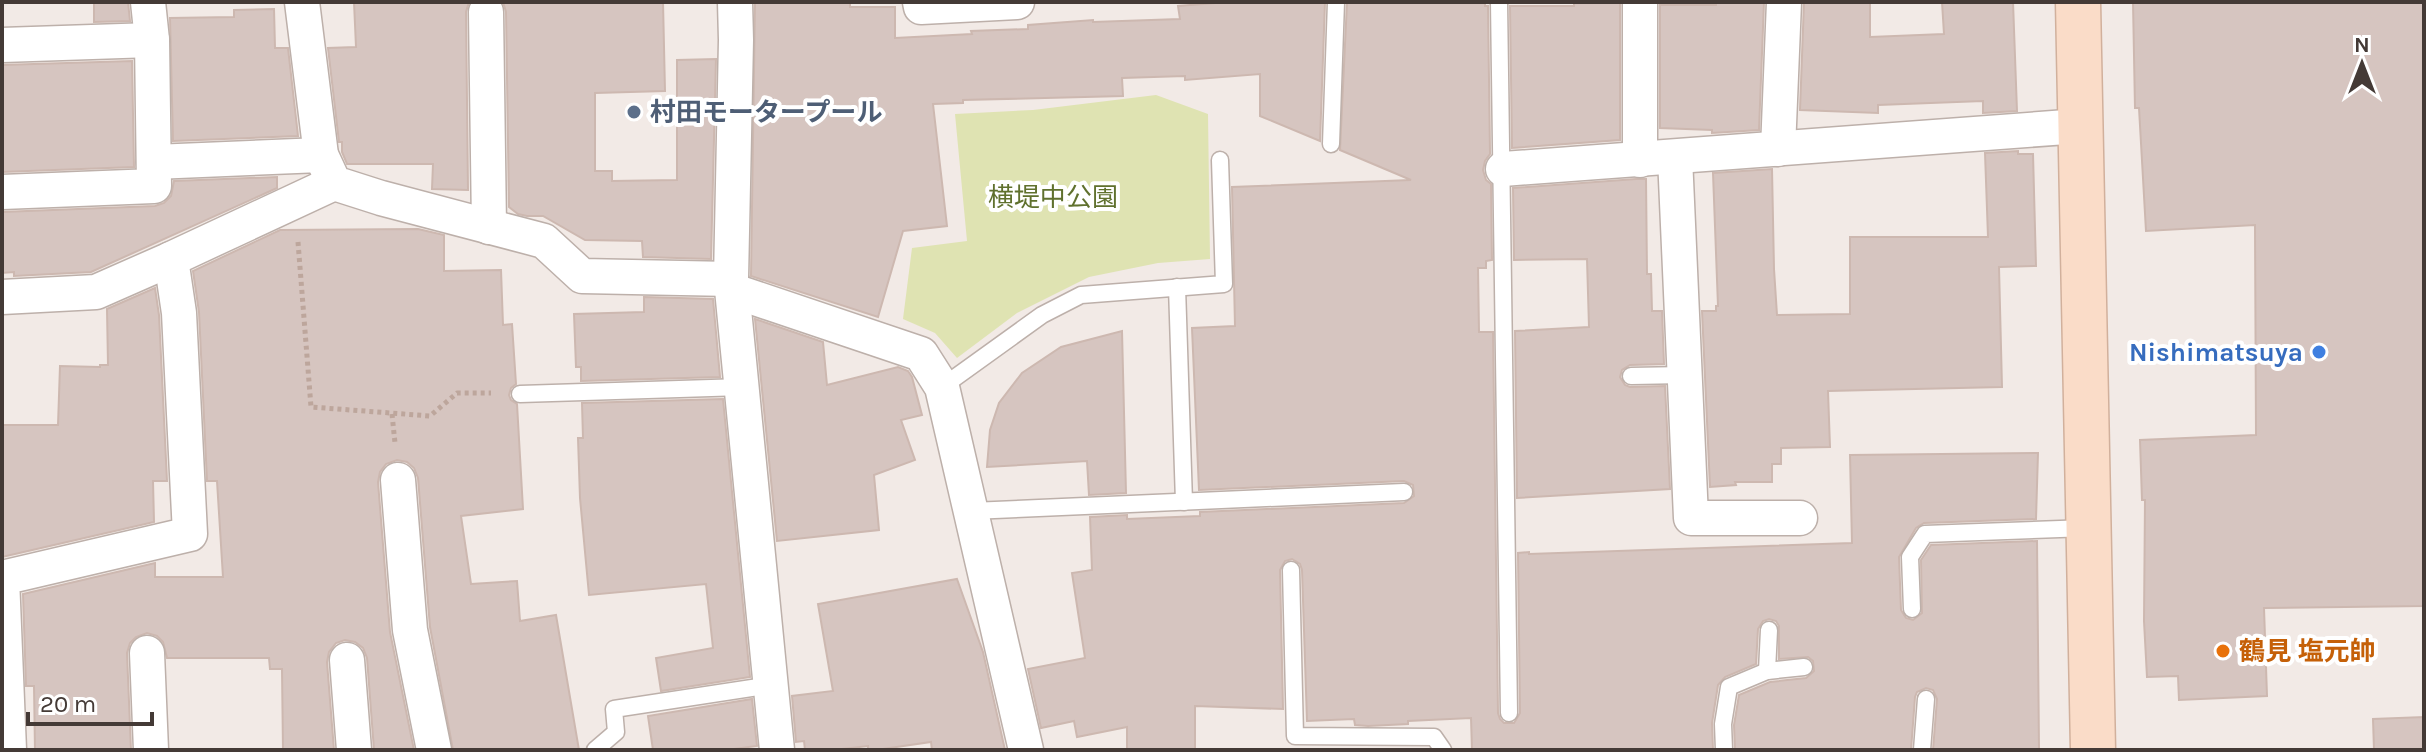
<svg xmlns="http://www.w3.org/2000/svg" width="2426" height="752" viewBox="0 0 2426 752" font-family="Karla,'Noto Sans JP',sans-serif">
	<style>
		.green { fill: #dfe3b2 }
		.building { fill: #d6c5c0; stroke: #cdb8b0; stroke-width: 2 }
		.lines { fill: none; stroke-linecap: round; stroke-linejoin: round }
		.lane-casing { stroke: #bdb0aa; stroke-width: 19 }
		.street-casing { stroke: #bdb0aa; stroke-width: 37 }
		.secondary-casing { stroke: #d1b09c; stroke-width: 47 }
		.path { stroke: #bda69c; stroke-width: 5; stroke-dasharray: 4 4; stroke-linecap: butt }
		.lane { stroke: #fff; stroke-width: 16 }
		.street { stroke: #fff; stroke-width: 34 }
		.secondary { stroke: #fadcc8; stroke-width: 44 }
		.service-dot { fill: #5c6f8a; stroke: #fff; stroke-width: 3 }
		.shop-dot { fill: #3f7fe0; stroke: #fff; stroke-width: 3 }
		.food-dot { fill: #e8710a; stroke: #fff; stroke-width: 3 }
		.labels { text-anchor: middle; stroke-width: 8; stroke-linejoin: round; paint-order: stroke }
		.service-label { font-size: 26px; font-weight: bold; fill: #4e5e75; stroke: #fff; text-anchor: start }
		.park-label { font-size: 26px; fill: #60712e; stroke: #fff }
		.shop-label { font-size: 26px; font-weight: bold; fill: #366cbe; stroke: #fff; text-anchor: end }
		.food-label { font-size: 26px; font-weight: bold; fill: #c56008; stroke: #fff; text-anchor: start }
	</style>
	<rect width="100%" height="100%" fill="#f2eae6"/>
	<polygon class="green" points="1156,95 1208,114 1210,259 1158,263 1089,277 1017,313 957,358 935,333 903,319 912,248 967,241 955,114 1033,110"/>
	<g class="building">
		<polygon points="94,2 128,2 130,21 94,22"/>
		<polygon points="354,2 469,2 466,12 468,190 432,189 433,164 347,164 342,152 342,142 339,142 328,48 356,47"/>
		<polygon points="503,2 663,2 665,91 595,93 595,171 612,171 612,181 677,180 677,60 716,59 711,259 643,257 642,241 585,240 543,216 527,216 518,214 509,207 506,12"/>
		<polygon points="755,2 850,2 850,7 895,7 895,38 972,34 971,31 1028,29 1028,25 1093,20 1093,22 1180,19 1178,6 1228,2 1325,2 1320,141 1260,116 1260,74 1185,80 1185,76 1122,78 1123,96 963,100 963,103 933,104 947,226 903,231 878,317 751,276"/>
		<polygon points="1347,2 1485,2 1485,6 1488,6 1490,154 1485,161 1483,170 1486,180 1491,184 1492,260 1486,261 1486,268 1478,268 1479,332 1493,332 1498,713 1500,719 1504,723 1514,723 1520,713 1518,553 1529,552 1529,554 1852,543 1850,455 2038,453 2036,519 1924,523 1916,528 1899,557 1901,610 1906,618 1913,620 1922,613 1921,560 1931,545 2037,541 2039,750 1933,750 1937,699 1933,690 1926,688 1917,692 1915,697 1911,750 1735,750 1734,725 1739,695 1770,682 1806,678 1814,671 1813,661 1808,657 1779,659 1779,626 1776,621 1769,619 1763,621 1758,629 1756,664 1725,677 1718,685 1712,723 1713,750 1472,750 1471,718 1408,721 1408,724 1368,726 1355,725 1354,719 1307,721 1302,570 1300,564 1292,559 1285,561 1280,570 1283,709 1195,706 1195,750 1127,750 1127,727 1077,737 1074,721 1041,728 1028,669 1085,658 1072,573 1092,570 1090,517 1127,515 1127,519 1200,516 1200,512 1404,503 1414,496 1413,485 1404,481 1199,490 1192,328 1235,326 1232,187 1411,180 1340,150"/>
		<polygon points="1574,2 1620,2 1620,140 1512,148 1510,6 1574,6"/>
		<polygon points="1716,2 1764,2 1759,130 1712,133 1712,130 1660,128 1660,5 1716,5"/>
		<polygon points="1804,2 1870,2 1870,37 1944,34 1942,2 2013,2 2017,111 1983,113 1983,101 1878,105 1878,113 1800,110"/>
		<polygon points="2133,2 2424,2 2424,606 2264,608 2267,696 2179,700 2178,676 2147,677 2144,621 2145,500 2142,500 2140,440 2256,435 2255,225 2146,231 2139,108 2135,108"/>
		<polygon points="274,9 275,48 288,48 298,136 173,141 170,18 234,17 234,10"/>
		<polygon points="132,61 134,167 2,172 2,65"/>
		<polygon points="2018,151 2018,154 2033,154 2036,266 1999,267 2002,387 1828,391 1830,447 1781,448 1781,464 1772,464 1772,482 1735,482 1736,485 1710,487 1702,311 1716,311 1716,306 1718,306 1713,173 1772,169 1774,269 1777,315 1850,314 1850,237 1988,237 1985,153"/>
		<polygon points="277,177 277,188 91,272 14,276 14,272 2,273 2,212 155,206 164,203 171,196 174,181"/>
		<polygon points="1636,179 1646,179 1647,274 1651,274 1652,311 1662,311 1664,364 1630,365 1622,370 1620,377 1625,385 1630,387 1665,386 1670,489 1517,498 1515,331 1589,327 1587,259 1514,260 1513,188"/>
		<polygon points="418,229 444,235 444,271 501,270 503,325 512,324 516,384 511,388 509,395 511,400 517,404 523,509 461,516 471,584 517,581 520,621 556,615 579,750 453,750 430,627 418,478 414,468 407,462 397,460 386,464 380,472 378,482 390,632 414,750 374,750 367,658 363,648 355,642 345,640 336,643 329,652 327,662 334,750 283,750 282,669 270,669 269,658 167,658 163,642 157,636 147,633 136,637 130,643 127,653 131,750 35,750 34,686 26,686 23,594 155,563 155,577 223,577 217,481 207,481 199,312 193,271 280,230"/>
		<polygon points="155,288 159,315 167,481 153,481 154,522 2,557 2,425 58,425 60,366 100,367 100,365 108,365 107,309"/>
		<polygon points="644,297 713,299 720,377 581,381 581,367 576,367 574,314 644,312"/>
		<polygon points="755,319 823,342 827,385 898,367 908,371 912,377 922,415 901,420 915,460 874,475 879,530 777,541"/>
		<polygon points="1122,331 1126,493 1089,495 1087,461 987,467 990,430 999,403 1022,373 1061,347"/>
		<polygon points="723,399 750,677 661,691 656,658 713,648 706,584 589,595 580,498 578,438 583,438 582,403"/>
		<polygon points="957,579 983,652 1005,750 932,750 931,742 876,750 868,750 868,746 833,750 805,750 804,741 796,742 792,696 833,691 818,604"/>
		<polygon points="752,699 757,746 726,750 653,750 648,716"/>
		<polygon points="2424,717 2424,750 2374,750 2373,719"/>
	</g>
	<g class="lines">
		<defs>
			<g id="lane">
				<polyline points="1499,2 1509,713"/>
				<polyline points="1331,144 1336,2"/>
				<polyline points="1177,287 1184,502"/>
				<polyline points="1631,376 1685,375"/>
				<polyline points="942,387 1042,315 1081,295 1224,284 1220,160"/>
				<polyline points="520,394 743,387"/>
				<polyline points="971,511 1404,492"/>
				<polyline points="1291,570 1295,736 1434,737 1443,750"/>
				<polyline points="1912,609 1910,557 1925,534 2088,528"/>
				<polyline points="1767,671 1769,630"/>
				<polyline points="595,750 616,732 614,709 772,685"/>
				<polyline points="1724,750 1723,724 1729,687 1767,671 1804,667"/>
				<polyline points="1922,750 1926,699"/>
			</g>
			<g id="street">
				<polyline points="302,2 321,155 334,183 381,198 544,241 582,276 731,279"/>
				<polyline points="735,2 736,40 731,279 777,750"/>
				<polyline points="920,2 921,7 1017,2"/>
				<polyline points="486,12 489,227"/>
				<polyline points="2,45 152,40"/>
				<polyline points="1778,149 1784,2"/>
				<polyline points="1675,157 1691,518 1800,518"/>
				<polyline points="1640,160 1640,2"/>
				<polyline points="154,162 321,155"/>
				<polyline points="1503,169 2080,126"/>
				<polyline points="2,192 154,186 152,40 148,2"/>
				<polyline points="734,291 921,354 942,387 1026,750"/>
				<polyline points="2,297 96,292 171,259"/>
				<polyline points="398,480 410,630 434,750"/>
				<polyline points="147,653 151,750"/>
				<polyline points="347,660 354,750"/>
				<polyline points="9,750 2,578 190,534 179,313 171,259 334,183"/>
			</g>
			<polyline id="secondary" points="2078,2 2093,750"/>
		</defs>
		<use href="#lane" class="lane-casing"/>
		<use href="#street" class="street-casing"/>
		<use href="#secondary" class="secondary-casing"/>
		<g class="path">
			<polyline points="298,242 311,407 430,416 457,393 491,393"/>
			<polyline points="392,414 395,443"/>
		</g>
		<use href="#lane" class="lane"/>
		<use href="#street" class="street"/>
		<use href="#secondary" class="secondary"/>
	</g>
	<circle class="service-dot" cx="634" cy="112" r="8"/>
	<circle class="shop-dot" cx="2319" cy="352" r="8"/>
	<circle class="food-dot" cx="2223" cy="651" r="8"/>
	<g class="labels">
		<g class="service-label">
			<text x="650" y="121">村田モータープール</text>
		</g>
		<g class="park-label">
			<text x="1053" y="206">横堤中公園</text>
		</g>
		<g class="shop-label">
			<text x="2303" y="361">Nishimatsuya</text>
		</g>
		<g class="food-label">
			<text x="2239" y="660">鶴見 塩元帥</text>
		</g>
	</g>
	<rect width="2426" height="752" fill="none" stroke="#443a36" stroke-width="8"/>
	<g transform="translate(2362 64)" stroke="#ffffff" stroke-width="6" paint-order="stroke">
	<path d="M0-6L14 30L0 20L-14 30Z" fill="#443a36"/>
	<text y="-12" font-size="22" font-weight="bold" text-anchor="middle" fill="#443a36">N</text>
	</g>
	<path d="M28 712v12h124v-12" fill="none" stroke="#443a36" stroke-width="4"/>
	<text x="40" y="712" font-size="24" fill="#443a36" stroke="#ffffff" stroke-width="6" paint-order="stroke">20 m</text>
</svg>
